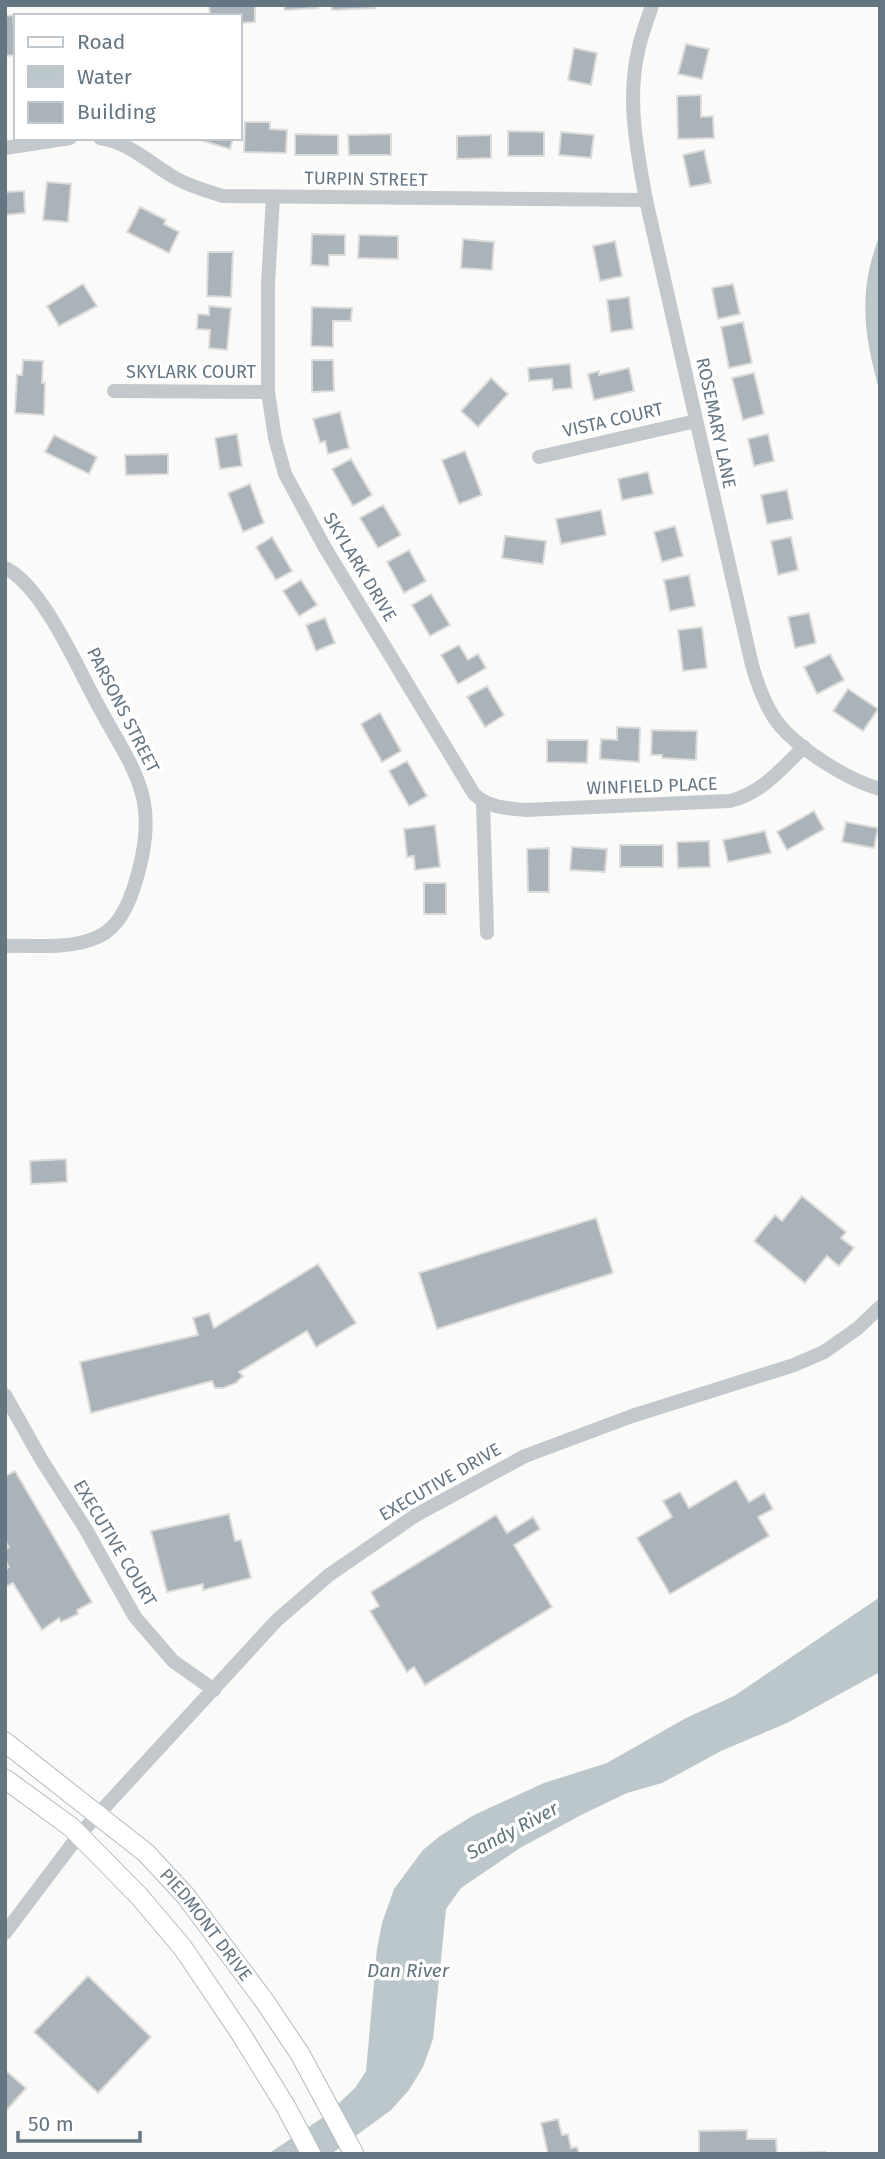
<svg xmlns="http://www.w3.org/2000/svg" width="885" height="2159" viewBox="0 0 885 2159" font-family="'Fira Sans',sans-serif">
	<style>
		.water { fill: #bbc7cb }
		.building { fill: #aab3b9; stroke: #dcdcda; stroke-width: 2 }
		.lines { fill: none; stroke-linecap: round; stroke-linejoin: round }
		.secondary-casing { stroke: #b3babf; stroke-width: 21 }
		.minor { stroke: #c3c8cc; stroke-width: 14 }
		.secondary { stroke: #fff; stroke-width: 19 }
		.labels { text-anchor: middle; stroke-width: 7; stroke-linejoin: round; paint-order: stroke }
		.street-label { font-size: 18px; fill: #657683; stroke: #fff }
		.water-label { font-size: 19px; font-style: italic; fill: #60757c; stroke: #fff }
	</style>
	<rect width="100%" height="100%" fill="#fafaf8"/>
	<g class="water">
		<path d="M 880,235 L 880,393 C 864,336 857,292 880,235 Z"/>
		<polygon points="880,1597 880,1672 787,1723 721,1751 662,1783 627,1793 583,1814 520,1848 461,1888 446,1909 433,2039 423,2067 409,2090 391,2110 331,2154 268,2154 325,2116 355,2088 366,2071 377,1949 382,1923 394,1889 423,1850 440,1836 474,1815 544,1783 607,1763 686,1718 734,1696"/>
	</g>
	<g class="building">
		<polygon points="209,5 255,5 255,22 240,23 240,16 210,16"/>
		<polygon points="284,5 317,5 318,8 285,10"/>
		<polygon points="332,5 374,5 375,8 332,10"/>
		<polygon points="13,15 16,55 5,56 5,16"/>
		<polygon points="686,44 709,49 702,79 678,74"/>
		<polygon points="574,48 597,53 591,85 568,80"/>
		<polygon points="701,95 701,117 713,116 714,138 678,139 677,96"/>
		<polygon points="245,122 270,122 270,129 287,130 286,153 244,152"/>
		<polygon points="508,131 544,132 544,156 508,156"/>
		<polygon points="561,132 594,135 591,158 559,155"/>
		<polygon points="295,134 338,135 338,155 295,155"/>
		<polygon points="391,134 391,155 349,155 348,135"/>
		<polygon points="491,135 491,158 457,159 457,136"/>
		<polygon points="193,138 233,138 230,149"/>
		<polygon points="704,150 711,183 690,187 683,155"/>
		<polygon points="47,182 71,184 68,222 43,220"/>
		<polygon points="24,191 25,213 5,215 5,192"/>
		<polygon points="140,207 166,220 164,224 179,232 169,253 127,232"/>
		<polygon points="312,234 345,235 345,255 329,255 329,266 311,265"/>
		<polygon points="359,235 398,236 398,259 358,258"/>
		<polygon points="463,239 494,242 492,270 461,268"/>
		<polygon points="615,241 622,276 600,281 593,246"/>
		<polygon points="208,252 233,252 231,297 207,296"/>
		<polygon points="83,284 97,306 59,326 47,306"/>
		<polygon points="733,284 740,314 718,319 712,288"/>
		<polygon points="629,297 633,329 611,332 607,300"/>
		<polygon points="209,306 231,308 227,350 209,348 210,330 197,329 198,314 209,315"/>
		<polygon points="312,307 352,308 351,321 333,321 333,347 311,346"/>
		<polygon points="743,322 752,363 729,368 721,327"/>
		<polygon points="23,360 43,361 42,383 45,383 44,415 15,413 17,375 22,375"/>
		<polygon points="312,360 333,360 334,391 312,392"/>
		<polygon points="570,364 572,388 553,390 552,379 529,381 528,368"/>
		<polygon points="629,368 634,391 594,400 588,374 599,371 599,375"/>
		<polygon points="754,373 764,414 743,420 732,378"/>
		<polygon points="491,378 508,394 478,427 461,411"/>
		<polygon points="340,412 349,448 328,454 325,441 320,443 313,419"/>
		<polygon points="237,434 242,466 220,469 215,438"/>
		<polygon points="768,434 774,461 754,466 748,439"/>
		<polygon points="54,435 97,457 89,474 45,452"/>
		<polygon points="465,451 482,495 459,504 442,460"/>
		<polygon points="168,454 168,474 126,475 125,455"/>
		<polygon points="351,459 372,495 353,506 332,469"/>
		<polygon points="648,472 653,494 622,500 618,479"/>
		<polygon points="250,484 264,523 243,532 228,493"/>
		<polygon points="787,490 793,519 767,524 761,495"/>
		<polygon points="383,505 401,535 378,548 360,518"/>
		<polygon points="601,510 606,535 561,544 556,519"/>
		<polygon points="675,526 683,556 662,562 654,532"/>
		<polygon points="505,536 546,541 543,564 502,558"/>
		<polygon points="272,537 292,571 276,580 256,547"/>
		<polygon points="791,537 798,570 778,575 771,541"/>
		<polygon points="409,550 426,581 404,593 387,562"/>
		<polygon points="689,575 695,606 670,611 664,580"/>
		<polygon points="301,580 317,605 299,616 283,591"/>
		<polygon points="431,594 450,625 430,636 412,605"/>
		<polygon points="809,613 816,643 795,648 788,617"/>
		<polygon points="325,618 335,643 316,651 306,625"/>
		<polygon points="702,627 707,668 683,671 678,630"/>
		<polygon points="459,645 468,660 478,654 486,668 458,684 441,655"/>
		<polygon points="830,654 844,680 817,694 804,667"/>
		<polygon points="487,686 504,715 485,727 467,697"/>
		<polygon points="848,689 878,709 863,731 833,711"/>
		<polygon points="380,713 401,751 382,762 361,724"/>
		<polygon points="617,727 640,728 639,762 600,759 601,739 617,740"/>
		<polygon points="652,730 697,731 696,760 662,758 662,755 651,755"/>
		<polygon points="547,740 588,740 587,763 547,762"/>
		<polygon points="407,761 427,796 409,806 389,771"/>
		<polygon points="814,811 824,829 787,850 777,832"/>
		<polygon points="846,822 878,828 874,848 842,842"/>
		<polygon points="435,825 440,867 415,870 414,856 407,857 404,829"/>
		<polygon points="765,831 771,853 728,862 723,840"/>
		<polygon points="709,841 710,867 678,868 677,842"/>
		<rect x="620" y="845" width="43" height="22"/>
		<polygon points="572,847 607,849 605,872 570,870"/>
		<polygon points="549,848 549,892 528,892 527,849"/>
		<rect x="424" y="883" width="22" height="31"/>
		<polygon points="66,1159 67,1182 31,1184 30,1161"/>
		<polygon points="802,1196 846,1232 841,1238 854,1248 839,1266 827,1256 805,1283 754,1241 775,1215 782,1221"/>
		<polygon points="596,1218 613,1273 437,1329 419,1273"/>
		<polygon points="318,1264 356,1323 316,1347 307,1331 239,1372 243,1376 236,1383 223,1388 215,1388 212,1381 91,1413 80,1362 198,1335 193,1318 209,1313 214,1328"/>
		<polygon points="15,1471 92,1602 77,1610 78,1614 61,1622 59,1618 42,1630 13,1583 5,1587 5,1570 9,1567 5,1560 5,1549 9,1547 5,1541 5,1476"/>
		<polygon points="736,1480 749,1502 764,1493 773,1509 758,1517 769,1536 670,1594 637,1538 672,1517 663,1501 680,1492 689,1508"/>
		<polygon points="229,1514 235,1541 241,1540 251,1578 203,1590 203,1584 167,1592 151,1531"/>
		<polygon points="496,1515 507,1533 533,1517 540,1529 514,1545 552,1607 425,1685 414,1667 407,1672 370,1611 379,1606 371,1592"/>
		<polygon points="88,1976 151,2037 98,2093 34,2032"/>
		<polygon points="5,2070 26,2088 5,2112"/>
		<polygon points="558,2119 562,2135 568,2134 571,2148 577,2147 579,2154 548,2154 541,2123"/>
		<polygon points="747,2130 747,2139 776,2139 777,2153 825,2152 825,2154 699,2154 699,2131"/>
	</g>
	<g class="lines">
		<defs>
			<g id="secondary">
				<path id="s1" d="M 5,1742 L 146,1853 L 185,1895 L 263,1999 L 300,2054 L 354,2154"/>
				<polyline points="5,1779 71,1827 139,1896 183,1948 241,2034 286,2107 311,2154"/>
			</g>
		</defs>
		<use href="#secondary" class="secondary-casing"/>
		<g class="minor">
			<path d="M 652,5 C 648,19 642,33 639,47 C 626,99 637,149 646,200 L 752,665 C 757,683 763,700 773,716 C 791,745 847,780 880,789"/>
			<path d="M 100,138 C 129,142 152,165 177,179 C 192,187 207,191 223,196 L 646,200"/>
			<polyline points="5,148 70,138"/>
			<path d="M 273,197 L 268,284 L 268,392 L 275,438 L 285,474 L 324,546 L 474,794 C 489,808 506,808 525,810 L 730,801 C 762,793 781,769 804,747"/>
			<polyline points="114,391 268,392"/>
			<polyline points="539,457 696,421"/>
			<path d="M 5,568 C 39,583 74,659 91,692 C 132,772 165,794 133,890 C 125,913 114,933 90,940 C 64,949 32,945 5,946"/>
			<polyline points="483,803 487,933"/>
			<polyline points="5,1395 41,1459 85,1528 135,1617 173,1661 214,1690"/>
			<polyline points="5,1933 79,1835 277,1620 329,1575 416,1515 525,1456 632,1416 794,1365 824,1352 858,1328 880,1307"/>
		</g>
		<use href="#secondary" class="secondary"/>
	</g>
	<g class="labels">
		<g class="street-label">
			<text transform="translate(366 179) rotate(1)" y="6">TURPIN STREET</text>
			<text x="191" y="378">SKYLARK COURT</text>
			<text transform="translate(613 420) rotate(-13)" y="6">VISTA COURT</text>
			<text transform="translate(716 423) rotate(78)" y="6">ROSEMARY LANE</text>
			<text transform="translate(360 567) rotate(59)" y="6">SKYLARK DRIVE</text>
			<text transform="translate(123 710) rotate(63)" y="6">PARSONS STREET</text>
			<text transform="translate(652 786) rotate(-2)" y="6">WINFIELD PLACE</text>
			<text transform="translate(440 1482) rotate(-30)" y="6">EXECUTIVE DRIVE</text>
			<text transform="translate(115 1543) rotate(59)" y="6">EXECUTIVE COURT</text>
			<text dy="6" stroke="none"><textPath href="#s1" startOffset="273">PIEDMONT DRIVE</textPath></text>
		</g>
		<g class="water-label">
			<text transform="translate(512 1830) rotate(-28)" y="7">Sandy River</text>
			<text x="408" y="1977">Dan River</text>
		</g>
	</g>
	<rect width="885" height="2159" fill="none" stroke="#657683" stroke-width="14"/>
	<rect x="14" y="14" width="228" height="126" fill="#ffffff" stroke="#c1c8cd" stroke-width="2"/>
	<rect x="28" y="37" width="35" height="10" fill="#ffffff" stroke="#c1c8cd" stroke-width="2"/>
	<text x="77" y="49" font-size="21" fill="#657683">Road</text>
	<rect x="28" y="66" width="35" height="21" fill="#bbc7cb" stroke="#c1c8cd" stroke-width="2"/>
	<text x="77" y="84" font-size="21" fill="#657683">Water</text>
	<rect x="28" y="102" width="35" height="21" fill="#aab3b9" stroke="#c1c8cd" stroke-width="2"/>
	<text x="77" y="119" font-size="21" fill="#657683">Building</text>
	<path d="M18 2131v10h122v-10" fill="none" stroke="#657683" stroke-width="3.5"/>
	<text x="28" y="2131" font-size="21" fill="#657683" stroke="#ffffff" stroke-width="5" paint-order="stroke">50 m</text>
</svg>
